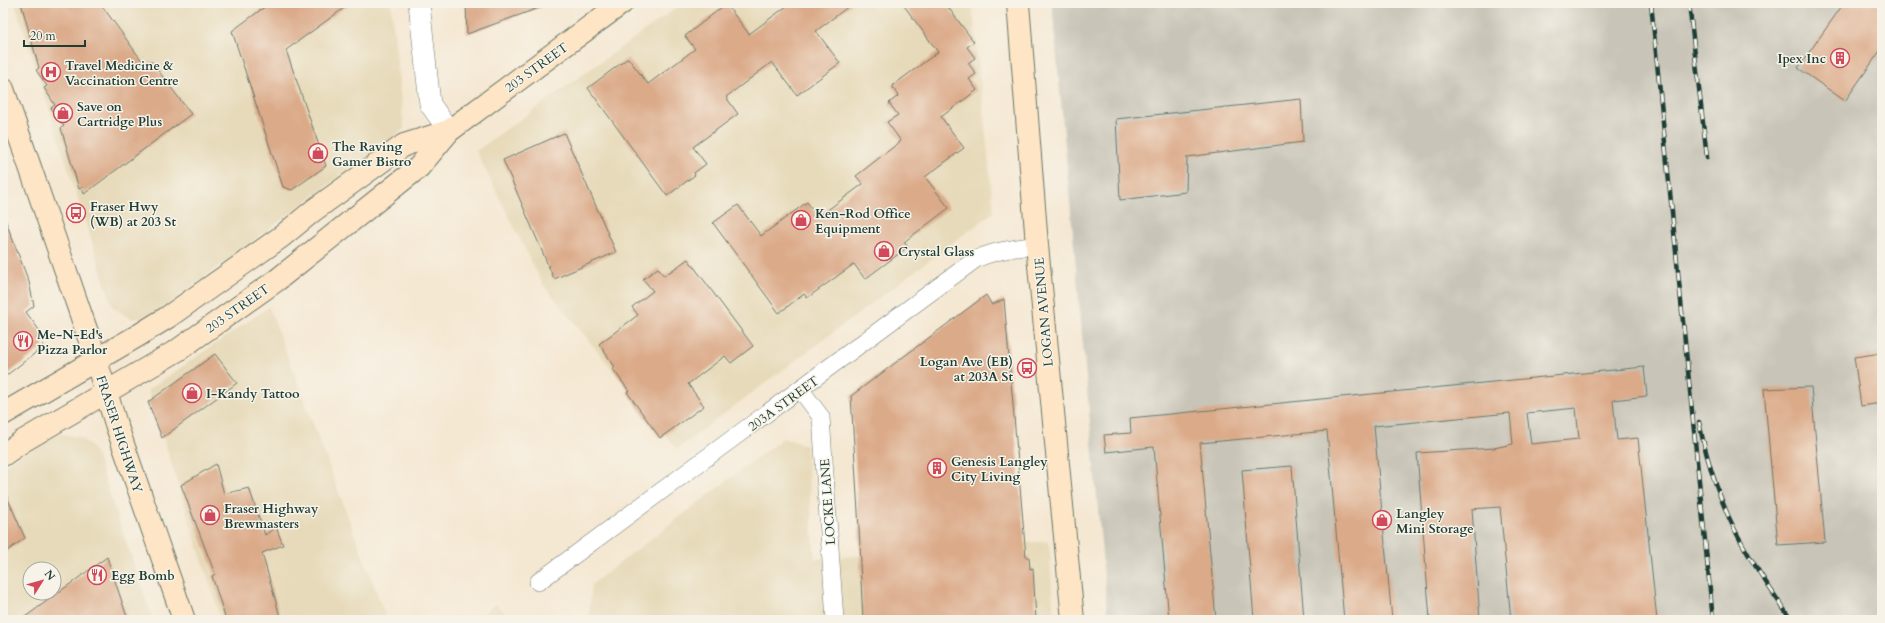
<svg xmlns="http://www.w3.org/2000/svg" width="1885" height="623" viewBox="0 0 1885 623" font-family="Cardo,serif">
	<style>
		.built { fill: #e7daba; fill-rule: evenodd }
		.industrial { fill: #c8c4b8 }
		.building { fill: #dbaa89; fill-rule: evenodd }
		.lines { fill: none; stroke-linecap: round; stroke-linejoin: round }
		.minor-casing { stroke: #6a796c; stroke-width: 18 }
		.tertiary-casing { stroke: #6a796c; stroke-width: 22 }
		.secondary-casing { stroke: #6a796c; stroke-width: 24 }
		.minor { stroke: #fff; stroke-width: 17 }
		.tertiary { stroke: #fff; stroke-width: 21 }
		.secondary { stroke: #fde5c5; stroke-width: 22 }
		.rail-casing { stroke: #1f3d34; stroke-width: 4.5 }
		.rail { stroke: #f7f3e8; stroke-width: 3; stroke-dasharray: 9; stroke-linecap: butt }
		.labels { text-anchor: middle; stroke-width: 3; stroke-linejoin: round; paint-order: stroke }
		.poi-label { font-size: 13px; font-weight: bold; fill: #1f3d34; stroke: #f7f3e8; text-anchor: start }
		.street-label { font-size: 13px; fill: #1f3d34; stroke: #f7f3e8 }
	</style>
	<rect width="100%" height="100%" fill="#f7f3e8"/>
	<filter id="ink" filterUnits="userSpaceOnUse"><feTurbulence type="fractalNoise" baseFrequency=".025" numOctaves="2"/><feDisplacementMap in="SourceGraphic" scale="8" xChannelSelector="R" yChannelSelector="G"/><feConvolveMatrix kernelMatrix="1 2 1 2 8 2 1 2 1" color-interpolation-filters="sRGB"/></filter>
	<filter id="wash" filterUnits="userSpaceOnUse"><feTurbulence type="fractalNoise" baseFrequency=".012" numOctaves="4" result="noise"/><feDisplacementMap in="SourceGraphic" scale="16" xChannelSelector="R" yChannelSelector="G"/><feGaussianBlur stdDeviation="0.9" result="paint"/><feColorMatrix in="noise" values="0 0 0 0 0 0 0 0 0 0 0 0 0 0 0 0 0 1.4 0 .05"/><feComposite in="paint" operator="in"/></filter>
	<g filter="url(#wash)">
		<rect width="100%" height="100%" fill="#f5e8d3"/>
		<g class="built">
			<polygon points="15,3 391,3 404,129 149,318 132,319 113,308"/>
			<polygon points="683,3 972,3 994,212 677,449 542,283 476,151"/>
			<polygon points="269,307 387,620 221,620 148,390"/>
			<path d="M 60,434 L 80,437 L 90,445 L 96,454 L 153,620 L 3,620 L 3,466 L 28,450 ZM 30,569 L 54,569 L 54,593 L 30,593 Z"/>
			<polygon points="783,438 806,445 815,559 1049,541 1054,620 583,620 589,614 592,584"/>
			<polygon points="496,604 512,620 474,620"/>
		</g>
		<polygon class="industrial" points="1052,3 1882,3 1882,620 1108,620"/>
		<g id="blocks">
			<g class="building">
				<polygon points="21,3 100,3 145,65 151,61 191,114 84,194 82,187 79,189 61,128 64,126 51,108 55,105 44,88 47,86 36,70 39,68"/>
				<polygon points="270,3 351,3 286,50 326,166 292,190 283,187 232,31"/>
				<polygon points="466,3 547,3 547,5 467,34"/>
				<polygon points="791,3 853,3 816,31 840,63 797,95 772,62 726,97 738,114 693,147 706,164 694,173 695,175 667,196 588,88 628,58 648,84 695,49 685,36 726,4 749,34"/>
				<polygon points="902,3 945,3 974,42 967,47 975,58 968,63 976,74 969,79 977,90 941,117 964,148 925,177 949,208 904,242 908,247 865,279 854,264 807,298 804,294 779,313 713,223 738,205 761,236 807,202 818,217 863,184 856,176 901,141 887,122 898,115 889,103 898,96 892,86 938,52"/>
				<polygon points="1844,3 1882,3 1882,48 1845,101 1798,68"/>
				<polygon points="1301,99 1303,142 1187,157 1186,192 1120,200 1116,119"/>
				<polygon points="564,133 616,252 554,279 503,160"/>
				<polygon points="3,217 4,217 29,282 34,306 26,312 42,334 43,347 3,378"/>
				<polygon points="688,259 753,346 731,363 725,356 688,384 704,406 660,438 627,392 629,391 613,369 615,367 599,344 638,315 632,307 653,291 643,279 658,268 664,276"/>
				<polygon points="986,295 992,305 1004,299 1026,557 1029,557 1030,569 1033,568 1036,620 863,620 860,562 861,562 851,396"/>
				<polygon points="1882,353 1882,403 1861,406 1854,357"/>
				<polygon points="215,354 237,383 162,438 148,402"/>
				<path d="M 1644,367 L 1647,396 L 1613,400 L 1617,440 L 1638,438 L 1657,620 L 1511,620 L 1500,507 L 1472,509 L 1480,620 L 1430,620 L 1417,453 L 1494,448 L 1513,444 L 1510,413 L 1374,426 L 1392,620 L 1344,620 L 1327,431 L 1200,443 L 1216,620 L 1169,620 L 1154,447 L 1106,452 L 1104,435 L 1131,433 L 1130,418 ZM 1576,408 L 1579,439 L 1531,444 L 1527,413 Z"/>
				<polygon points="1811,387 1825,542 1778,545 1764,389"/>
				<polygon points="216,464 224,494 249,488 265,535 276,527 283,545 262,553 281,620 226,620 212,576 215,574 181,485"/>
				<polygon points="1292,466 1304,620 1254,620 1242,470"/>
				<polygon points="3,488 25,538 3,554"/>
				<polygon points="107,557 128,620 21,620"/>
			</g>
		</g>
	</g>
	<g filter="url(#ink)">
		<use href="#blocks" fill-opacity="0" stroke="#6a796c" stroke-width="1"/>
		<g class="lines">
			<defs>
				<g id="minor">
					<polyline points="801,390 821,417 835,620"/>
					<path d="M 538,582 L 976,259 C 996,250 1016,248 1037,245"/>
				</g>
				<polyline id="tertiary" points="419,3 430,104 449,131"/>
				<g id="secondary">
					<polyline points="1018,3 1037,245 1073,620"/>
					<polyline points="3,89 89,338 116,424 184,620"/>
					<polyline points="3,414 139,335 168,317 281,237 314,210 404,145 449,131"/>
					<polyline points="3,455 23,441 178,350 277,280 419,167 449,131 622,3"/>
				</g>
			</defs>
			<use href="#minor" class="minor-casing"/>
			<use href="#tertiary" class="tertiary-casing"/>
			<use href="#secondary" class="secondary-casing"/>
			<use href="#minor" class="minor"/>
			<use href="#tertiary" class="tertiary"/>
			<use href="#secondary" class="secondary"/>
			<defs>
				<g id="rail">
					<polyline points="1651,3 1713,620"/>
					<polyline points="1689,3 1707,157"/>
					<path d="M 1699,422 C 1707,462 1722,509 1743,545 C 1757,571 1775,595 1791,620"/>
				</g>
			</defs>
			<use href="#rail" class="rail-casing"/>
			<use href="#rail" class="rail"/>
		</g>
	</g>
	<defs>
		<symbol id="building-ring" viewBox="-11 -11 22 22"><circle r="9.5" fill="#f7f3e8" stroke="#d1495b" stroke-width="1.5"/><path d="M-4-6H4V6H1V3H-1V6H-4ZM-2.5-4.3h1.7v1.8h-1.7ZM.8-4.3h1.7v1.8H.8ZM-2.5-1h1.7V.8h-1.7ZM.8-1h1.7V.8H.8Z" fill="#d1495b"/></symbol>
		<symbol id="hospital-ring" viewBox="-11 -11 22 22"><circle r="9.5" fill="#f7f3e8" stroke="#d1495b" stroke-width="1.5"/><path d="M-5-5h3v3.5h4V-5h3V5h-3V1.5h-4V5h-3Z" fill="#d1495b"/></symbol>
		<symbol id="shop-ring" viewBox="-11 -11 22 22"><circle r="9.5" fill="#f7f3e8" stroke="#d1495b" stroke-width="1.5"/><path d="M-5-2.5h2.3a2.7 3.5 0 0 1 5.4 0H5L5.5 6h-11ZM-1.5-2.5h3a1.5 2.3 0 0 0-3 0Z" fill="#d1495b"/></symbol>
		<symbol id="bus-ring" viewBox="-11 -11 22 22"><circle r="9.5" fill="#f7f3e8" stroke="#d1495b" stroke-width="1.5"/><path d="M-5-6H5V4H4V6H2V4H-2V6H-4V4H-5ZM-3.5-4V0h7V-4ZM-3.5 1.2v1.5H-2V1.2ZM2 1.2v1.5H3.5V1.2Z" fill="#d1495b"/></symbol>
		<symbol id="restaurant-ring" viewBox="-11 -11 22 22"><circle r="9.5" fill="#f7f3e8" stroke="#d1495b" stroke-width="1.5"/><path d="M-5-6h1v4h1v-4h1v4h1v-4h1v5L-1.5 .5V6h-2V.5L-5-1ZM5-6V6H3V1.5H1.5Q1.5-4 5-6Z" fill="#d1495b"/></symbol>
	</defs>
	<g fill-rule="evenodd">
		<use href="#building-ring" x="1829" y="47" width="22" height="22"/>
		<use href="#hospital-ring" x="40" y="61" width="22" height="22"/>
		<use href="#shop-ring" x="52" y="102" width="22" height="22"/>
		<use href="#shop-ring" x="307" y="142" width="22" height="22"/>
		<use href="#bus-ring" x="65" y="202" width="22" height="22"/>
		<use href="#shop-ring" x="790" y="209" width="22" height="22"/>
		<use href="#shop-ring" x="873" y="240" width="22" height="22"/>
		<use href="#restaurant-ring" x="12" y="330" width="22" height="22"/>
		<use href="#bus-ring" x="1016" y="357" width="22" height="22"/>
		<use href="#shop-ring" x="181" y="382" width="22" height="22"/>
		<use href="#building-ring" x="926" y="457" width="22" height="22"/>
		<use href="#shop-ring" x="199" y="504" width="22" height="22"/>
		<use href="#shop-ring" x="1371" y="509" width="22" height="22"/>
		<use href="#restaurant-ring" x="86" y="564" width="22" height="22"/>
	</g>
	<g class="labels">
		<g class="poi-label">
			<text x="1826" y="63" text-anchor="end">Ipex Inc</text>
			<text x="65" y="70">Travel Medicine &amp;<tspan x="65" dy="15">Vaccination Centre</tspan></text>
			<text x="77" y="111">Save on<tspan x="77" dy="15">Cartridge Plus</tspan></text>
			<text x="332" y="151">The Raving<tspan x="332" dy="15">Gamer Bistro</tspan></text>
			<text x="90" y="211">Fraser Hwy<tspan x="90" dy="15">(WB) at 203 St</tspan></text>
			<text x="815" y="218">Ken-Rod Office<tspan x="815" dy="15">Equipment</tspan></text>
			<text x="898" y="256">Crystal Glass</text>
			<text x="37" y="339">Me-N-Ed's<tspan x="37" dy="15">Pizza Parlor</tspan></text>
			<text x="1013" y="366" text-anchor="end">Logan Ave (EB)<tspan x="1013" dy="15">at 203A St</tspan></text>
			<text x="206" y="398">I-Kandy Tattoo</text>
			<text x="951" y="466">Genesis Langley<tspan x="951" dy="15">City Living</tspan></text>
			<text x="224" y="513">Fraser Highway<tspan x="224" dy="15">Brewmasters</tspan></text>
			<text x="1396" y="518">Langley<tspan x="1396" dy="15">Mini Storage</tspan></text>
			<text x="111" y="580">Egg Bomb</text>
		</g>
		<g class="street-label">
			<text transform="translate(536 67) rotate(-36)" y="5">203 STREET</text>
			<text transform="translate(237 308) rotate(-35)" y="5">203 STREET</text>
			<text transform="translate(1043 312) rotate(-95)" y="5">LOGAN AVENUE</text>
			<text transform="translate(783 403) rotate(-36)" y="5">203A STREET</text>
			<text transform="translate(120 434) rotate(72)" y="5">FRASER HIGHWAY</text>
			<text transform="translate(827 502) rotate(-94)" y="5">LOCKE LANE</text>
		</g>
	</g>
	<rect width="1885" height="623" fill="none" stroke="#f7f3e8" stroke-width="16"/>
	<g transform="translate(42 581) rotate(53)"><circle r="19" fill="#f7f3e8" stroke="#a1aaa0"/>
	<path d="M0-3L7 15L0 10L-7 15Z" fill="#d1495b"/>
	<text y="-6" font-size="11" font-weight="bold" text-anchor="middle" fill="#1f3d34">N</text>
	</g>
	<path d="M24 40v6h61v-6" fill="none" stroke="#1f3d34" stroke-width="2"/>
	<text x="30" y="40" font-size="12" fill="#1f3d34" stroke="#f7f3e8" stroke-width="3" paint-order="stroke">20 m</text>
</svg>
